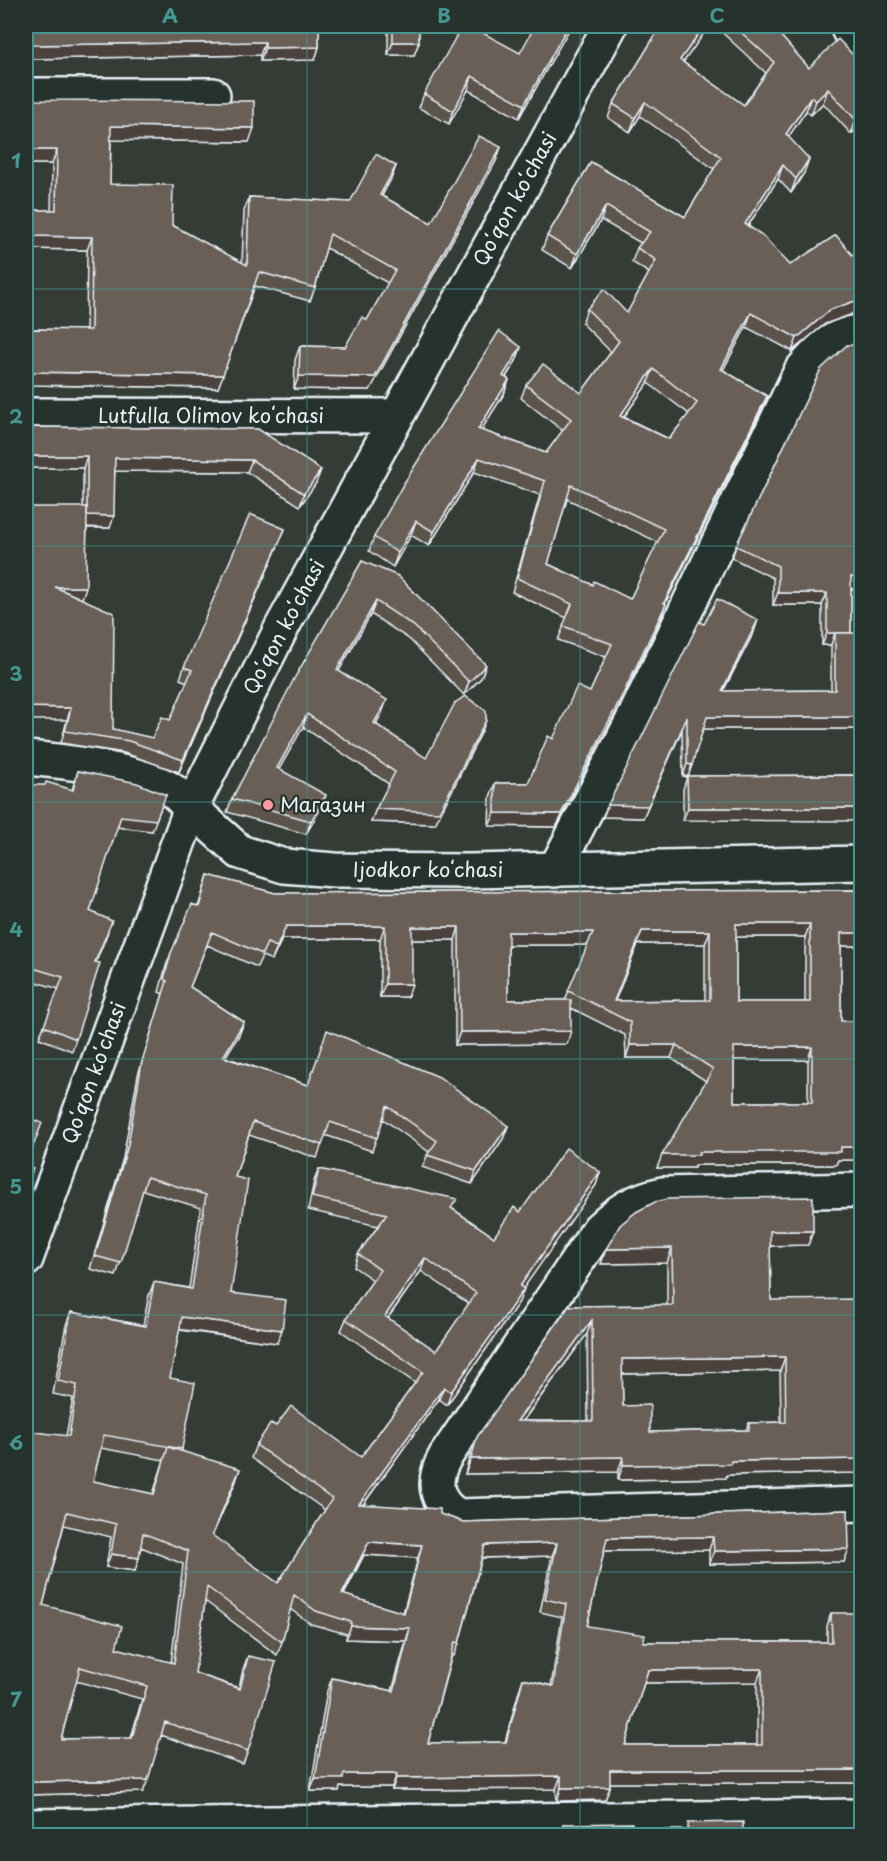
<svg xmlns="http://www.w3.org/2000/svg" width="887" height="1861" viewBox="0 0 887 1861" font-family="'Playpen Sans',sans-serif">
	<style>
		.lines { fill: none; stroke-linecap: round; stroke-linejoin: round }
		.street-casing { stroke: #e8f1f8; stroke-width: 38 }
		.secondary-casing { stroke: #e8f1f8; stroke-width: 38 }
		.street { stroke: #26332d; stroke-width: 33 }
		.secondary { stroke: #26332d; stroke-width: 33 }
		.wall { fill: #5c524b; stroke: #e8f1f8; stroke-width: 1.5; fill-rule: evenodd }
		.shaded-wall { fill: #4b423d; stroke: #e8f1f8; stroke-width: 1.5 }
		.building { fill: #6b5f57; stroke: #e8f1f8; stroke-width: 1.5; fill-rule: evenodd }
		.grid { fill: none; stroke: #459590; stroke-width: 1.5; stroke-opacity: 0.55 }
		.poi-dot { fill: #ff9aa2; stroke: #26332d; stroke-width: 2 }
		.labels { text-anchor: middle; stroke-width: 4.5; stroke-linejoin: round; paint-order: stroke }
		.street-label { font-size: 20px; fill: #e8f1f8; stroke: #26332d }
		.poi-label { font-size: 20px; fill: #e8f1f8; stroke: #26332d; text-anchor: start }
		.neatline { fill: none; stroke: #459590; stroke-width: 2 }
		.grid-label { font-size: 20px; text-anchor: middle; font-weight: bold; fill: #459590 }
	</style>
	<rect width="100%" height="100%" fill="#343c35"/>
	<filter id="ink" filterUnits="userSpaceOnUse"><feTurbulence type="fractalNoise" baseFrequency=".0167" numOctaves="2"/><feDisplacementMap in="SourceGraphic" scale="12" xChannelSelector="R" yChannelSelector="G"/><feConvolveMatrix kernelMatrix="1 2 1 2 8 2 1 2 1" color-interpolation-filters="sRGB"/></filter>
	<g filter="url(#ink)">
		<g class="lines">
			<defs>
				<g id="street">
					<polyline points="847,26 862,57"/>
					<polyline points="26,95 213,95"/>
					<polyline points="26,415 397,416"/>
					<path d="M 26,758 C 65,761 136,770 170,789 C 178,794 184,802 191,808"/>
					<path d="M 555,870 L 636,714 L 801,371 C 818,351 834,333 862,332"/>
					<path d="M 862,1190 L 662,1194 C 635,1200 619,1210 599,1229 L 445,1457 C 432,1480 434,1502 458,1516 L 862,1504"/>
					<polyline points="26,1826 862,1816"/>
				</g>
				<g id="secondary">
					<polyline points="191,808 240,852 284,866 335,870 469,871 862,863"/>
					<polyline points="26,1259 191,808 282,627 610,26"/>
				</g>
			</defs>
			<use href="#street" class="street-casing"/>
			<use href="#secondary" class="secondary-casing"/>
			<use href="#street" class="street"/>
			<use href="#secondary" class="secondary"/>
		</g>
		<g class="wall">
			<polygon points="319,26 319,47 315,60 260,61 260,55 26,59"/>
			<polygon points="388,26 419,26 419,42 414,55 388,55"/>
			<polygon points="571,26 519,118 468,90 449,124 419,108 424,94 520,53"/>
			<path d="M 661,26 L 709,26 L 683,62 L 744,105 L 766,73 L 715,26 L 772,26 L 809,68 L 861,125 L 851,134 L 823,103 L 811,115 L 806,111 L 788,137 L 804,173 L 791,193 L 778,179 L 748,226 L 790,265 L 850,315 L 825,324 L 792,351 L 746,327 L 723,370 L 767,396 L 762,409 L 665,603 L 661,618 L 619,706 L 556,827 L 489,826 L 490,797 L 495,783 L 528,783 L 553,739 L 590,692 L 606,657 L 558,640 L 567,618 L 512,592 L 540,495 L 474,472 L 429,546 L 411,535 L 393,567 L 369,551 L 374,537 L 521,347 L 516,361 L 506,377 L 509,380 L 504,394 L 481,430 L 546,453 L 563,431 L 521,398 L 526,385 L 581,393 L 611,352 L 582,323 L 587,309 L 627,313 L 649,273 L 632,262 L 637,248 L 641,243 L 601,220 L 572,268 L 542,250 L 547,236 L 591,162 L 685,217 L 714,169 L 640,116 L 630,132 L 608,118 L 613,104 ZM 648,383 L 689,414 L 669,439 L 624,417 ZM 567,499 L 658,542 L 630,599 L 593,585 L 548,564 Z"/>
			<polygon points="26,99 249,142 111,140 110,184 172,225 242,263 244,211 249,197 350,202 396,166 391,179 382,196 431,223 501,147 496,161 370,390 294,389 295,360 300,346 345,347 367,320 388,283 326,248 315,288 310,301 255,286 218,388 26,385 26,329 86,330 87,250 26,249 26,210 51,210 52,164 26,164"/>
			<polygon points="26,427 258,429 316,483 300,506 247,472 115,471 110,528 87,528 82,599 113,729 152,738 170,720 187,682 180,679 184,667 285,529 280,541 179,772 124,753 61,743 67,720 83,507 83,468 26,468"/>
			<polygon points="736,546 860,584 858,589 851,589 851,633 861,729 703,729 688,776 861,775 683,820 683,789 687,777 683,776 682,730 643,818 603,817 608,805 704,624 754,632 723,691 831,690 831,645 822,645 822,605 773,605 773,578 732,558"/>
			<polygon points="362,561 481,678 464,695 409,639 371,614 339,671 382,713 376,724 426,758 486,720 481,733 435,824 371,822 376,809 389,784 303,727 279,769 321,808 306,834 227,812 232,799"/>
			<polygon points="78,771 152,831 117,827 90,911 108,932 96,962 76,1039 72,1051 39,1038 59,989 26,979 26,785 72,790"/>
			<path d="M 208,875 L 275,893 L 861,890 L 861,946 L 841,946 L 841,1021 L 861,1160 L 838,1160 L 836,1165 L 695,1165 L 694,1168 L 657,1168 L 706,1081 L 671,1058 L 626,1058 L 625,1035 L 571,1008 L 567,1044 L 455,1045 L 455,940 L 412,940 L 408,997 L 380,997 L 380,939 L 282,939 L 272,960 L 262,956 L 257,967 L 207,945 L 190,987 L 244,1022 L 239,1035 L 225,1057 L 308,1085 L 508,1126 L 503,1139 L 472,1184 L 422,1167 L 429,1152 L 383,1119 L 372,1151 L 325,1135 L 317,1158 L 249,1135 L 235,1177 L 231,1293 L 277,1343 L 179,1330 L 170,1378 L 182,1449 L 182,1451 L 236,1481 L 212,1536 L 278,1583 L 325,1510 L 251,1458 L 256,1445 L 276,1426 L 361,1457 L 415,1383 L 341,1331 L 346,1319 L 373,1280 L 354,1267 L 358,1254 L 378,1226 L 308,1210 L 314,1181 L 319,1169 L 453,1209 L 494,1237 L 520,1212 L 600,1172 L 596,1185 L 523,1288 L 519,1302 L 447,1405 L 439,1399 L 363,1505 L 440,1514 L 463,1522 L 848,1510 L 844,1562 L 709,1564 L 709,1550 L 604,1551 L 587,1626 L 643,1642 L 827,1642 L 827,1626 L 831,1613 L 861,1783 L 610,1783 L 610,1787 L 605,1800 L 557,1801 L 556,1789 L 392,1790 L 392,1787 L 340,1787 L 339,1791 L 310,1791 L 327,1691 L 332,1678 L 392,1691 L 406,1641 L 346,1639 L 347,1634 L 311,1624 L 290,1609 L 282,1642 L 277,1655 L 205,1601 L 195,1673 L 239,1688 L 243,1669 L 248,1656 L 248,1751 L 243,1764 L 161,1735 L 143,1792 L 26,1795 L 26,1431 L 66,1436 L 73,1398 L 53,1394 L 66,1325 L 71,1312 L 143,1325 L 149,1295 L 154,1282 L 189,1288 L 201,1208 L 143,1190 L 116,1276 L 90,1269 L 123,1158 L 138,1075 L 163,994 L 159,992 L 166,966 L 171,953 L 198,907 ZM 736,937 L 805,937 L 805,1002 L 736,1002 ZM 638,944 L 705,944 L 705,1000 L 615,1001 ZM 508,945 L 588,945 L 565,1000 L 508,1000 ZM 734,1060 L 808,1060 L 808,1102 L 734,1102 ZM 421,1271 L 469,1304 L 436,1351 L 388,1318 ZM 101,1448 L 164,1460 L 153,1494 L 93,1481 ZM 64,1525 L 111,1537 L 106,1567 L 135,1571 L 141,1547 L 183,1564 L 171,1663 L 116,1648 L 43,1605 ZM 364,1555 L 418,1558 L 403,1613 L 344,1595 ZM 552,1556 L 540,1612 L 562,1617 L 551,1686 L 523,1679 L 519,1691 L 505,1742 L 428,1743 L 452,1655 L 454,1656 L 459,1643 L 482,1558 ZM 76,1681 L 142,1699 L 131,1738 L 61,1739 ZM 757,1682 L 757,1745 L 625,1745 L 644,1683 Z"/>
			<path d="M 813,1231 L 808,1245 L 770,1246 L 771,1300 L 861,1473 L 727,1475 L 726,1478 L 618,1480 L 618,1472 L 465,1474 L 471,1451 L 477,1437 L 569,1306 L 667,1305 L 667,1263 L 601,1264 L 606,1249 ZM 587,1334 L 588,1421 L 523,1421 ZM 780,1371 L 781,1422 L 749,1423 L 746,1430 L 650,1432 L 623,1406 L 622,1374 Z"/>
			<polygon points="563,1824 632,1836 559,1834"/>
		</g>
		<g class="shaded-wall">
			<polygon points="568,26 571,26 519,118 524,105"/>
			<polygon points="704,26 709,26 675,74 680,60"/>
			<polygon points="265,42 260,55 26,59 26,45"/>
			<polygon points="393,42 419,42 414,55 388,55"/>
			<polygon points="319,47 315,60 260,61 265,48"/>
			<polygon points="472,76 468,90 449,124 453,111"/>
			<polygon points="828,89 823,103 811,115 816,101"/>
			<polygon points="811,97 806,111 781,148 786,134"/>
			<polygon points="645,102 640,116 630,132 635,118"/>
			<polygon points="861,115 861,125 851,134 856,120"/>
			<polygon points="111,126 254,128 249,142 106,140"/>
			<polygon points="501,147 496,161 370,390 294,389 299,376 375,377"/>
			<polygon points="26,150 57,150 52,164 26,164"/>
			<polygon points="809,159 804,173 791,193 796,179"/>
			<polygon points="783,165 778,179 740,238 745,224"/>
			<polygon points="396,166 391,179 375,208 380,195"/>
			<polygon points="606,206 601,220 572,268 577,254"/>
			<polygon points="26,236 92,237 87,250 26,249"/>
			<polygon points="861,296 861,307 850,315 825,324 792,351 797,338 830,310"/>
			<polygon points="751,313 746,327 716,383 721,369"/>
			<polygon points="521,347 516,361 498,389 503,376"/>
			<polygon points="653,369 648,383 615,429 620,416"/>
			<polygon points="26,372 223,375 218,388 26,385"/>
			<polygon points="509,380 504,394 473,443 478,429"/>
			<polygon points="767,396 762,409 659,616 664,603"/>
			<polygon points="26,456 87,456 83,468 26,468"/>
			<polygon points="115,458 252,460 247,472 110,471"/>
			<polygon points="479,458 474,472 429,546 434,532"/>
			<polygon points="321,470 316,483 300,506 304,494"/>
			<polygon points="87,515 114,516 110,528 83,527"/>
			<polygon points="416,521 411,535 393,567 398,553"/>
			<polygon points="285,529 280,541 179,772 183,760"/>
			<polygon points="851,577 861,577 861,584 860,584 858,589 847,589"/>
			<polygon points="55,587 86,587 82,599"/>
			<polygon points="778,593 827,593 822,605 773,605"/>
			<polygon points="376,601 371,614 332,683 337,670"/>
			<polygon points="666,604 661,618 619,706 556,827 489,826 495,813 561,814"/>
			<polygon points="758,620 754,632 717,703 722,691"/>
			<polygon points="827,633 835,633 831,645 822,645"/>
			<polygon points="486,665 481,678 464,695 469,682"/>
			<polygon points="387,700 382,713 369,736 374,723"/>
			<polygon points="26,707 71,708 67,720 26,720"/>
			<polygon points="307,714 303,727 273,780 277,768"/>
			<polygon points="687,717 643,818 603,817 608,805"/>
			<polygon points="707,717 861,717 861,729 702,729"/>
			<polygon points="486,720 481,733 435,824 371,822 376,809"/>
			<polygon points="687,764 692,765 688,777 683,776"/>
			<polygon points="166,795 152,831 117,827 121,816"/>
			<polygon points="326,795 321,808 306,834 311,821"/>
			<polygon points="688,808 861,808 861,821 683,820"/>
			<polygon points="736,924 810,924 805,937 731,937"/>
			<polygon points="286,926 385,926 380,939 282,939 272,960"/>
			<polygon points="412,927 459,927 455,940 408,940"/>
			<polygon points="642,931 710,931 705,944 638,944 609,1013"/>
			<polygon points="508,932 593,932 589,945 503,945"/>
			<polygon points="841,933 861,933 861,946 836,946"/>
			<polygon points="385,984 412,984 408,997 380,997"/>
			<polygon points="244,1022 239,1035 218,1069 223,1057"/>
			<polygon points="571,1031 567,1044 455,1045 460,1032"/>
			<polygon points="630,1045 676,1045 671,1058 626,1058"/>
			<polygon points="734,1047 812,1047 808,1060 729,1060"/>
			<polygon points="508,1126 503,1139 472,1184 476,1171"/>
			<polygon points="841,1147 861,1147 861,1160 838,1160 836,1165 695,1165 694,1168 657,1168 662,1155 699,1152"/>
			<polygon points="600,1172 596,1185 516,1299 520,1286"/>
			<polygon points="770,1231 813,1231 808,1245 764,1246"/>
			<polygon points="672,1248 667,1263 601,1264 606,1249"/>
			<polygon points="425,1258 421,1271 380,1329 385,1316"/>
			<polygon points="524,1289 519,1302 447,1405 451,1392"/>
			<polygon points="182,1317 282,1330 277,1343 177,1329"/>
			<polygon points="592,1320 587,1334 512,1435 517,1421"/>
			<polygon points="785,1357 780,1371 617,1374 622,1359"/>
			<polygon points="444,1387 439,1399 354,1517 359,1504"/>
			<polygon points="623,1457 618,1472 465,1474 471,1459"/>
			<polygon points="861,1459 861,1473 727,1475 726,1478 618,1480 623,1465 731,1461"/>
			<polygon points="240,1469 236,1481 207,1548 212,1535"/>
			<polygon points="713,1537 709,1550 602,1551 607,1538"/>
			<polygon points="369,1542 422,1545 418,1558 364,1555 337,1607 342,1594"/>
			<polygon points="557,1543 552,1556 480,1558 485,1545"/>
			<polygon points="849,1549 844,1562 709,1564 714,1551"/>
			<polygon points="111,1554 139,1558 135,1571 106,1567"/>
			<polygon points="351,1626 410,1628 406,1641 346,1639"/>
			<polygon points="762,1669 757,1682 644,1683 648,1670"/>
			<polygon points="610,1770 861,1770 861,1783 605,1783"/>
			<polygon points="344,1774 397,1774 392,1787 340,1787 339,1791 310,1791 315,1779"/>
			<polygon points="561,1776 556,1789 392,1790 396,1778"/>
			<polygon points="148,1780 143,1792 26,1795 26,1782"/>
			<polygon points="610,1787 605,1800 557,1801 561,1788"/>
		</g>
		<g class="building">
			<polygon points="26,26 319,26 319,47 265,48 265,42 26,45"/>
			<rect x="393" y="26" width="26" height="16"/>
			<polygon points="462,26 470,26 520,53 535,26 568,26 524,105 472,76 453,111 424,94"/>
			<path d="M 661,26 L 704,26 L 680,60 L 744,105 L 774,62 L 734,26 L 772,26 L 809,68 L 838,39 L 856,58 L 861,63 L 861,115 L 856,120 L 828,89 L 816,101 L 811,97 L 786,134 L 809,159 L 796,179 L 783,165 L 745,224 L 762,235 L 790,265 L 836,235 L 852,255 L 861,247 L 861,296 L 855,301 L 830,310 L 797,338 L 751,313 L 721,369 L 767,396 L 664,603 L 666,604 L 624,692 L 561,814 L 495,813 L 495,783 L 528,783 L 548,736 L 553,739 L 577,686 L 590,692 L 612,644 L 563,626 L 572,604 L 517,578 L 545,481 L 479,458 L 434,532 L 416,521 L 398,553 L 374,537 L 401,488 L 499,331 L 521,347 L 503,376 L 509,380 L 478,429 L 546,453 L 571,419 L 526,385 L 543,364 L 581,393 L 619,341 L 587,309 L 604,289 L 627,313 L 656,260 L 637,248 L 650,232 L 606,206 L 577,254 L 547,236 L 591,162 L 685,217 L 721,157 L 645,102 L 635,118 L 613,104 ZM 653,369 L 697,403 L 669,439 L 620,416 ZM 571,485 L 664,529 L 630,599 L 594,581 L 593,585 L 548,564 Z"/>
			<polygon points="26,99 31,100 254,101 254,128 111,126 110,184 173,185 172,225 247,265 249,197 350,202 376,154 396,166 380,195 431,223 479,136 501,147 375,377 299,376 300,346 345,347 362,317 367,320 395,270 330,234 315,288 259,272 223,375 26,372 26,329 91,330 92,237 26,236 26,295 26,210 56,210 57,150 26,150"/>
			<polygon points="847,345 861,345 861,577 851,577 851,633 827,633 827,593 778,593 778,566 736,546 821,369"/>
			<polygon points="26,427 258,429 321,470 304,494 252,460 115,458 114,516 87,515 87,456 26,456"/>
			<polygon points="26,507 87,507 86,587 55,587 114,613 113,729 152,738 162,717 170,720 192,670 184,667 250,514 285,529 183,760 129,741 65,731 71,708 26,707"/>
			<polygon points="362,561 398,576 486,665 469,682 414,626 376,601 337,670 387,700 374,723 426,758 455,703 465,696 486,711 486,720 439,812 376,809 395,772 307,714 277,768 326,795 311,821 232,799 295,677"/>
			<polygon points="717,599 758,620 722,691 835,690 835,633 861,633 861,717 707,717 692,765 687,764 687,717 648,806 608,805 699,622 704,624"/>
			<polygon points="78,771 137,783 166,795 156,820 121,816 90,911 112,921 95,962 100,963 76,1039 44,1026 63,977 26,966 26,785 45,785 46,782 73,790"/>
			<polygon points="861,775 861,808 688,808 687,776"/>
			<path d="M 208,875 L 275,893 L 861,890 L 861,933 L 841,933 L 841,1021 L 861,1021 L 861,1147 L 841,1147 L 841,1152 L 699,1152 L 699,1155 L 662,1155 L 713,1069 L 676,1045 L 630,1045 L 630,1022 L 568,991 L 593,932 L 508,932 L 508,1000 L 571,1000 L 571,1031 L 460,1032 L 459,927 L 412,927 L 412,984 L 385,984 L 385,926 L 286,926 L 277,947 L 267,943 L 262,954 L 212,932 L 190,987 L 244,1022 L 223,1057 L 308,1085 L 327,1030 L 439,1077 L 508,1126 L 476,1171 L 427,1155 L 437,1141 L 387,1106 L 377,1138 L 330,1122 L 322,1145 L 253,1122 L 235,1177 L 248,1180 L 231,1293 L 286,1300 L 282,1330 L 182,1317 L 170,1378 L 195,1383 L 182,1449 L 104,1435 L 93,1481 L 154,1494 L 168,1447 L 240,1469 L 212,1535 L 278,1583 L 332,1499 L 256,1445 L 271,1423 L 276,1426 L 291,1406 L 361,1457 L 423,1372 L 346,1319 L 380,1270 L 358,1254 L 387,1214 L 312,1197 L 319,1169 L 457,1199 L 451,1208 L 494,1237 L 514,1207 L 520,1212 L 566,1148 L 600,1172 L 520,1286 L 524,1289 L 451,1392 L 444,1387 L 359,1504 L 440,1509 L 440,1514 L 463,1522 L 848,1510 L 849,1549 L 714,1551 L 713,1537 L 607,1538 L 587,1626 L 645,1635 L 643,1642 L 832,1642 L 831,1613 L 861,1613 L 861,1770 L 610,1770 L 610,1787 L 561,1788 L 561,1776 L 396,1778 L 397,1774 L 344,1774 L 343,1779 L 315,1779 L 332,1678 L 394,1691 L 410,1628 L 351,1626 L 351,1622 L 316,1611 L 294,1595 L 282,1642 L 207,1587 L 195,1673 L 240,1689 L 248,1656 L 276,1662 L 248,1751 L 165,1722 L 148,1780 L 26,1782 L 26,1666 L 27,1659 L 26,1658 L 26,1431 L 69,1436 L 77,1385 L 58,1381 L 71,1312 L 146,1326 L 154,1282 L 192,1289 L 206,1195 L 147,1177 L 121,1263 L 95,1256 L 128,1145 L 142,1062 L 167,981 L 164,979 L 171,953 L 192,904 L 199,907 ZM 736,924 L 810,924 L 810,1002 L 736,1002 ZM 642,931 L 710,931 L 710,1000 L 614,1001 ZM 734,1047 L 812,1047 L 812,1102 L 734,1102 ZM 425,1258 L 476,1293 L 436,1351 L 385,1316 ZM 67,1512 L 116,1524 L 111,1554 L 139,1558 L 143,1533 L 188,1551 L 174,1663 L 116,1648 L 122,1626 L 43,1605 ZM 369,1542 L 422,1545 L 404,1613 L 342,1594 ZM 557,1543 L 545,1599 L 566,1604 L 553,1686 L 523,1679 L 506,1742 L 428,1743 L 455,1642 L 459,1643 L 485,1545 ZM 80,1667 L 147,1686 L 132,1738 L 61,1739 ZM 762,1669 L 762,1745 L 625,1745 L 648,1670 Z"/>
			<polygon points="26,1117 42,1123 26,1165 33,1168 26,1189"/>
			<path d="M 813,1197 L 813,1231 L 770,1231 L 771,1300 L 861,1299 L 861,1459 L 731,1461 L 731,1464 L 623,1465 L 623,1457 L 471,1459 L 477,1437 L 569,1306 L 673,1305 L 672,1248 L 606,1249 L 620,1225 L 636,1212 L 655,1202 L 667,1199 ZM 592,1320 L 593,1421 L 517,1421 ZM 785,1357 L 786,1422 L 749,1423 L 749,1430 L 650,1432 L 650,1405 L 623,1406 L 622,1359 Z"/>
			<polygon points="743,1822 743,1836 642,1836 642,1830 688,1830 688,1823"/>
			<polygon points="632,1823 632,1836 469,1836 563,1834 563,1824"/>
			<polygon points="861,1833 861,1836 807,1836 807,1834"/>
		</g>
	</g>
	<path class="grid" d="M 307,26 L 307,1836M 580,26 L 580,1836M 26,289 L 862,289M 26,546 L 862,546M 26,802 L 862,802M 26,1059 L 862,1059M 26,1315 L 862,1315M 26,1572 L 862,1572"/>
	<circle class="poi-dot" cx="268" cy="805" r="6"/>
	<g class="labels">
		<g class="street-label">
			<text transform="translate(515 199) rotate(-61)" y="7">Qoʻqon koʻchasi</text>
			<text x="211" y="423">Lutfulla Olimov koʻchasi</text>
			<text transform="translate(284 627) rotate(-62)" y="7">Qoʻqon koʻchasi</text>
			<text x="428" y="877">Ijodkor koʻchasi</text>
			<text transform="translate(94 1073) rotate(-70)" y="7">Qoʻqon koʻchasi</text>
		</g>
		<g class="poi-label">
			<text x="280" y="812">Магазин</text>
		</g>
	</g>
	<rect width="887" height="1861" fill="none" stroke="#26332d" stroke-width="66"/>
	<rect x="33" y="33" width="821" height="1795" class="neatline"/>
	<g class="grid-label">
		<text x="170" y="23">A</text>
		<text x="444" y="23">B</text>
		<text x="717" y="23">C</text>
		<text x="16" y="168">1</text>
		<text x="16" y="424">2</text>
		<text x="16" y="681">3</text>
		<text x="16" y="937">4</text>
		<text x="16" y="1194">5</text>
		<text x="16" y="1450">6</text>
		<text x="16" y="1707">7</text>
	</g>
</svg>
